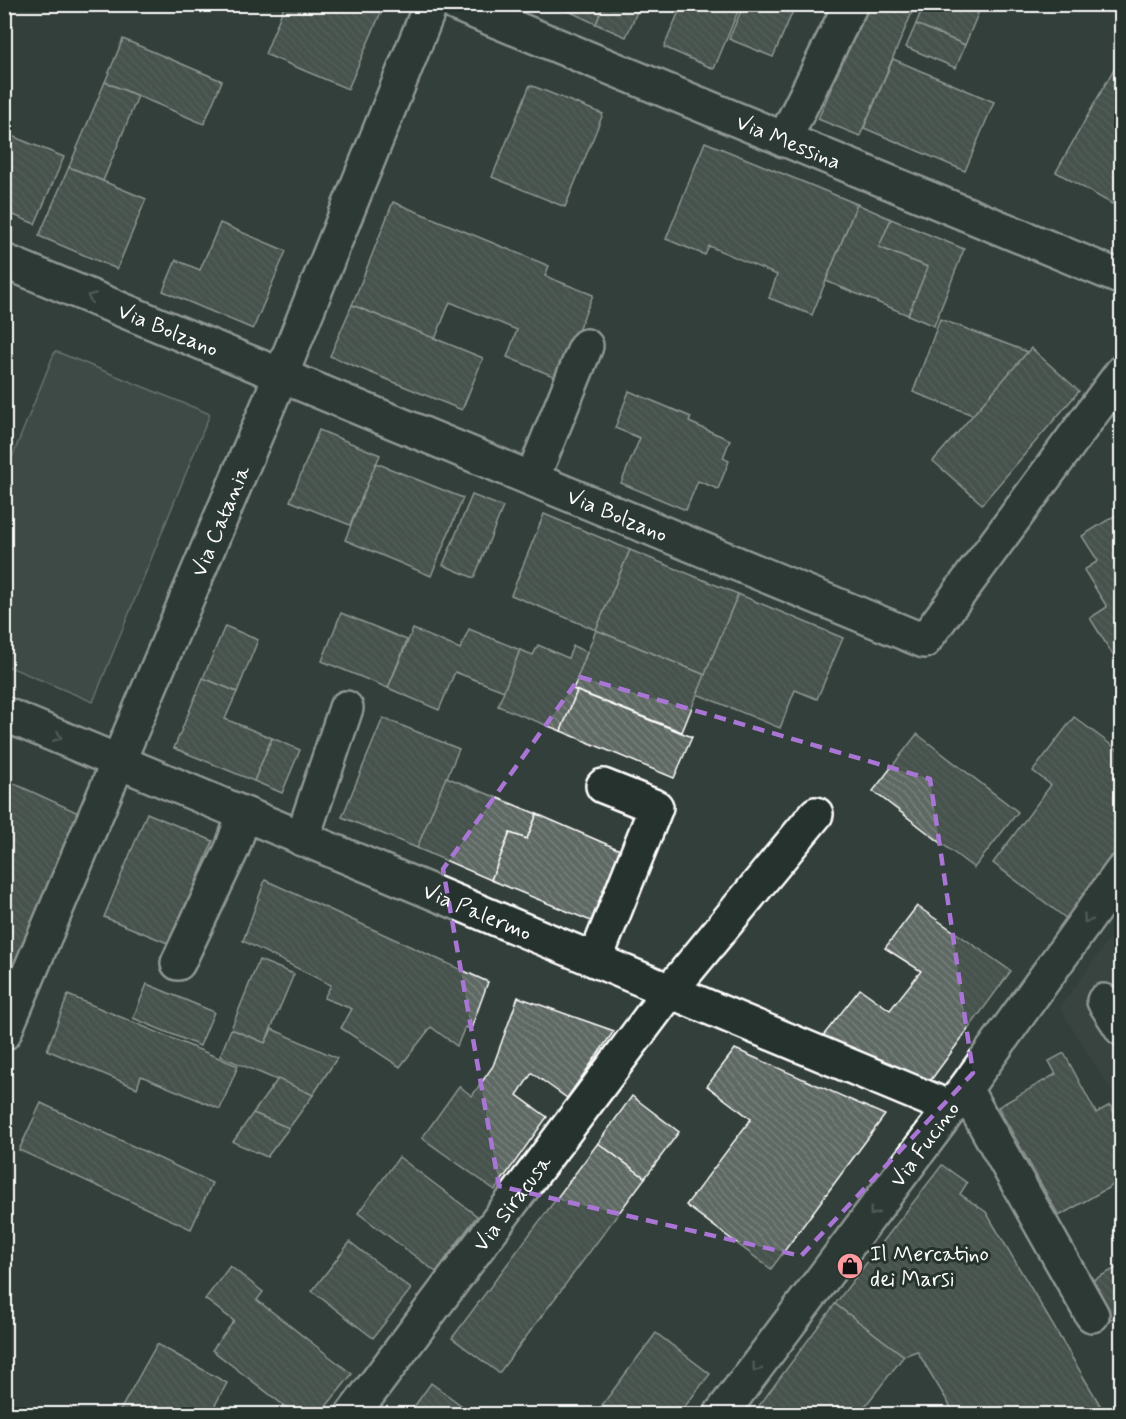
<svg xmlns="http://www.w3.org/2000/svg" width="1126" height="1419" viewBox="0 0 1126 1419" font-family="Mynerve,sans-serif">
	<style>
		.built { fill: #404c47 }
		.park { fill: #4d5853; stroke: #a6aca9; stroke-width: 1.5 }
		.building { fill: url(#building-back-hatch); stroke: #fff; stroke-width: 1.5 }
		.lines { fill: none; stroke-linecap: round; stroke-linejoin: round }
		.minor-casing { stroke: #fff; stroke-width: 38 }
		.major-casing { stroke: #fff; stroke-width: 38 }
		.minor { stroke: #26332d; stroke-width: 33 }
		.major { stroke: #26332d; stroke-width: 33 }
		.oneway { stroke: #727a76 }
		.marked { fill: none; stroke: #a976d5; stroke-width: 4.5; stroke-dasharray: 12 8; stroke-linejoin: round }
		.labels { text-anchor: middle; stroke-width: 6; stroke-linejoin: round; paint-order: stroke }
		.street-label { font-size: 22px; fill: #fff; stroke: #26332d }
		.poi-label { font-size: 22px; fill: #fff; stroke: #26332d; text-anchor: start }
	</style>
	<defs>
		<pattern id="building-back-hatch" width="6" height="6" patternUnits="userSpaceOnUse" patternTransform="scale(1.5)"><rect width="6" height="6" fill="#5f6964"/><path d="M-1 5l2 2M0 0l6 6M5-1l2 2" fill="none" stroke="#77807b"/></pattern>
	</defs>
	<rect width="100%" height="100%" fill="#333f3a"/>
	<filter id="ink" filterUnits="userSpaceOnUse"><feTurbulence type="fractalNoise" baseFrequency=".0167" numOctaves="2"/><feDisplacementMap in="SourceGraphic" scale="12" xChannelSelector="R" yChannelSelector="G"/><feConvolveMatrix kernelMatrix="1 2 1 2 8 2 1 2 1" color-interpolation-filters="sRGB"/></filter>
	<g filter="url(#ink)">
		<polygon class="built" points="1121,923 1121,1106 1060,1008"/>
		<polygon class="park" points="55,351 210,414 93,702 5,665 5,475"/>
		<g class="building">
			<polygon points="285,4 384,5 348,89 265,54"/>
			<polygon points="561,4 604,4 596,24 560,7"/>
			<polygon points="604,4 640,5 626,37 596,24"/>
			<polygon points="682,4 741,4 714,69 664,47"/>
			<polygon points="744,4 796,4 773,57 729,39"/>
			<polygon points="867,4 900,4 913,10 860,136 818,119"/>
			<polygon points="924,4 982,4 965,45 916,24"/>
			<polygon points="916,24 965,45 956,68 906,47"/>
			<polygon points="123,39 222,81 204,124 105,82"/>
			<polygon points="1120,58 1122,187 1112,204 1056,172"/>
			<polygon points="893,59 994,102 965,171 864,128"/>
			<polygon points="105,82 138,96 103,181 69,167"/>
			<polygon points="530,85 603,114 565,207 492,177"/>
			<polygon points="4,133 64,157 35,224 4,211"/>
			<polygon points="705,142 857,204 812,315 769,298 777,275 709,246 705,255 666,239"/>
			<polygon points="69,167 146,199 117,269 39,236"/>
			<polygon points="393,202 549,266 545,276 593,295 558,378 507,357 517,330 450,302 435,339 352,305"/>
			<polygon points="857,204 891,219 879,247 928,267 908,315 826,281"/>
			<polygon points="891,219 964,249 934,326 908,315 928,267 879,247"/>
			<polygon points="220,223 286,251 253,329 163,291 176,260 200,270"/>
			<polygon points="352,305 483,358 462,410 330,356"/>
			<polygon points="940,319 1028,352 973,415 913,392"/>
			<polygon points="1031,348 1079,391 982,504 933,461"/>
			<polygon points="629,391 691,417 689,422 730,440 723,458 729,461 718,489 698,481 686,510 621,483 640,438 615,428"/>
			<polygon points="319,430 380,455 350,525 290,501"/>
			<polygon points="376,463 463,498 431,576 345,540"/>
			<polygon points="472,495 503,507 474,578 443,565"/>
			<polygon points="1122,511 1122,668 1121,668 1090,618 1107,607 1084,570 1098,561 1082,536"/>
			<polygon points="544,514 630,550 596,630 511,595"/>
			<polygon points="630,550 738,594 705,675 596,630"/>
			<polygon points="738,594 843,638 817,699 795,690 780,728 697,694"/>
			<polygon points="341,613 407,640 388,688 322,661"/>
			<polygon points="225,626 258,640 237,692 203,678"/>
			<polygon points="413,629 460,649 469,629 520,650 504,691 455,672 439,710 388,688"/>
			<polygon points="596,630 705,675 682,732 573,689"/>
			<polygon points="538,645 568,658 573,646 587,652 573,689 577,691 561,731 498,706 520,650 533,655"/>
			<polygon points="203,678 237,692 225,719 272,738 254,781 174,748"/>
			<polygon points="577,691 692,737 674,778 561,731"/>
			<polygon points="1074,717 1122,753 1122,847 1067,919 993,863 1051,785 1033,771"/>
			<polygon points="383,718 459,749 417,848 342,817"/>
			<polygon points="917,734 1018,812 974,868 873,791"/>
			<polygon points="272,738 300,750 282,793 254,781"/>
			<polygon points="446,777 537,814 527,839 510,833 491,880 417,848"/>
			<polygon points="4,779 83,815 4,992"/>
			<polygon points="147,813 213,841 170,944 104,917"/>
			<polygon points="537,814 620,850 591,921 491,880 510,833 527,839"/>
			<polygon points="265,880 488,982 471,1029 465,1027 457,1046 431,1027 400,1067 341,1028 352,1009 324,998 331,985 243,941"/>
			<polygon points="917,906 1011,971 928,1084 822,1037 860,989 890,1010 921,971 885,948"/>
			<polygon points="259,960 294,974 265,1043 231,1029"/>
			<polygon points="147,984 214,1012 200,1046 133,1018"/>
			<polygon points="68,995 238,1066 220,1109 141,1076 137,1088 47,1050"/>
			<polygon points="518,997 614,1031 567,1098 532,1073 517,1095 547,1117 495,1190 422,1138 459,1086 472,1096 493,1066"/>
			<polygon points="231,1029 265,1043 272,1029 337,1058 313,1095 220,1056"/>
			<polygon points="735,1049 885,1115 771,1269 686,1205 751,1119 707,1086"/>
			<polygon points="1064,1053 1096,1113 1110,1105 1122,1125 1122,1144 1114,1148 1122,1159 1122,1180 1059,1216 998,1107 1056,1074 1049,1061"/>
			<polygon points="278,1079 313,1095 289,1128 253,1113"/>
			<polygon points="632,1096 679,1132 645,1178 598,1143"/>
			<polygon points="41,1103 212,1183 191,1229 19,1150"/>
			<polygon points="253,1113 289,1128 267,1157 233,1142"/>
			<polygon points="598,1143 645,1178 499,1373 452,1338"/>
			<polygon points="399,1157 477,1216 436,1272 358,1213"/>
			<polygon points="942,1165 967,1183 960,1194 986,1212 1100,1405 1085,1414 955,1414 917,1351 904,1356 835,1304"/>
			<polygon points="350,1242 411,1289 373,1338 312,1291"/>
			<polygon points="1122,1265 1122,1314 1109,1320 1089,1282"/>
			<polygon points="230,1266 263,1292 257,1300 352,1374 320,1414 295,1414 212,1350 234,1321 205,1299"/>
			<polygon points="835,1304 904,1356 859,1414 753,1414"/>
			<polygon points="656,1333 710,1374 679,1414 606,1414 599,1409"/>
			<polygon points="157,1344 227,1383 210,1414 118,1414"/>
			<polygon points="431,1383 473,1414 416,1414 411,1411"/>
		</g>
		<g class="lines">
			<defs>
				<g id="minor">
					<path id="s1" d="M 456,4 L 1122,278"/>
					<polyline points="784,140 851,4"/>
					<path id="s2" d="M 4,261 L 924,641 L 1122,372"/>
					<polyline points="532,479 586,346"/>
					<path id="s3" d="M 4,714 L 951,1108"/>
					<polyline points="302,839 346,708"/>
					<polyline points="595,960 656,807 603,786"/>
					<polyline points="178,963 232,849 244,814"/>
					<polyline points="1104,1001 1122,1029"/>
					<path id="s4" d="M 4,1033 L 281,375 L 431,4"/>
					<polyline points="965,1089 1092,1315"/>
					<path id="s5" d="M 353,1414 L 670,991 L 816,814"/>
				</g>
				<g id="major">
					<path id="s6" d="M 721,1414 L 965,1089 L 1122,871"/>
				</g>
			</defs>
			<use href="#minor" class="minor-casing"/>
			<use href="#major" class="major-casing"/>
			<use href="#minor" class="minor"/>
			<use href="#major" class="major"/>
		</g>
		<defs><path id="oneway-chevron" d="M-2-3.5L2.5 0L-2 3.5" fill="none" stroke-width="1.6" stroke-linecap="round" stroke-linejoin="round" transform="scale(1.5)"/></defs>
		<g class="oneway">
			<use href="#oneway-chevron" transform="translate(91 297) rotate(-157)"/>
			<use href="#oneway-chevron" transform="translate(58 737) rotate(23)"/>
			<use href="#oneway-chevron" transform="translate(1087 919) rotate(126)"/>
			<use href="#oneway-chevron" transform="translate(873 1212) rotate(127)"/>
			<use href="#oneway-chevron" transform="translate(756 1368) rotate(127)"/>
		</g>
	</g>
	<path d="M0 0H1126V1419H0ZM 580,677 L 930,779 L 973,1073 L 801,1256 L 499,1186 L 443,869 Z" fill="#333f3a" fill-opacity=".55" fill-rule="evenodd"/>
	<path class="marked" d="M 580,677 L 930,779 L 973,1073 L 801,1256 L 499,1186 L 443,869 Z"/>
	<defs>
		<symbol id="shop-disc" viewBox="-11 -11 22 22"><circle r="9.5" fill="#ff9aa2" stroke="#26332d"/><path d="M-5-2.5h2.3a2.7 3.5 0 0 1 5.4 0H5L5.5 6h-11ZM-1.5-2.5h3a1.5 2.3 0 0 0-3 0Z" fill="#111"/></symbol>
	</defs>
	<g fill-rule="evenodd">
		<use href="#shop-disc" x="835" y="1251" width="30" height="30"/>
	</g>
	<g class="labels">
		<g class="street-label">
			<text dy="8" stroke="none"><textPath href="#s1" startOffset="360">Via Messina</textPath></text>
			<text dy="8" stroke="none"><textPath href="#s2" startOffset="178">Via Bolzano</textPath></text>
			<text dy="8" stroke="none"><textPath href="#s2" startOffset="664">Via Bolzano</textPath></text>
			<text dy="8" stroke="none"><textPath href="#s4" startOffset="556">Via Catania</textPath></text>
			<text dy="8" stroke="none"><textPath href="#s3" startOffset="513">Via Palermo</textPath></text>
			<text dy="8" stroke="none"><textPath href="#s6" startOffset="338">Via Fucino</textPath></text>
			<text dy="8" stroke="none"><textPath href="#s5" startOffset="264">Via Siracusa</textPath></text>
		</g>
		<g class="poi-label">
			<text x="870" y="1261">Il Mercatino<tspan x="870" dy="25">dei Marsi</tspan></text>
		</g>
	</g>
	<rect width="1126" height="1419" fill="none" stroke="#26332d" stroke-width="24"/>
	<rect x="12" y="12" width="1102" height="1395" fill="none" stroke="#fff" stroke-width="2" filter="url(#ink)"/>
</svg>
